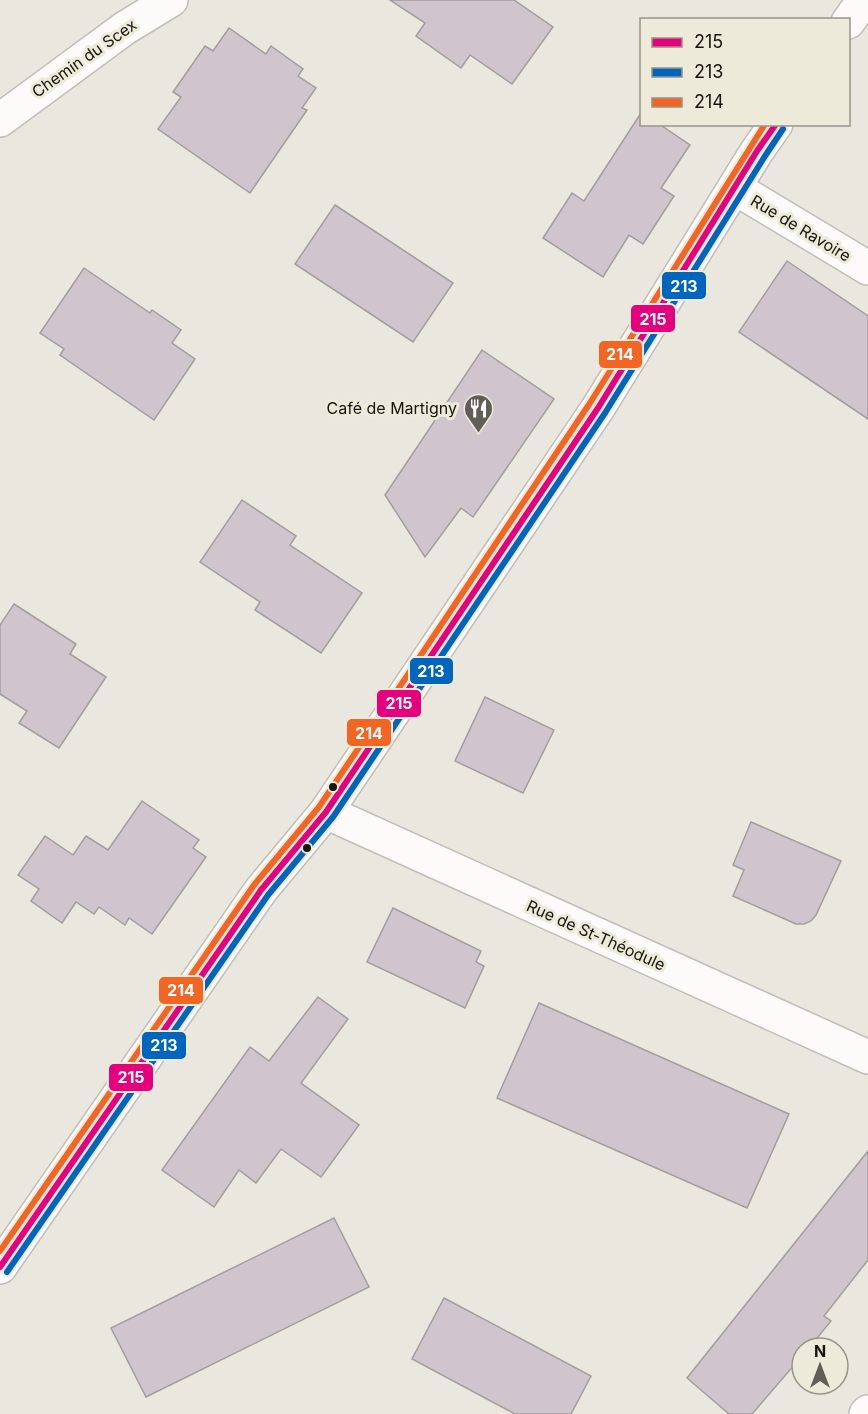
<svg xmlns="http://www.w3.org/2000/svg" width="868" height="1414" viewBox="0 0 868 1414" font-family="Inter,sans-serif">
	<style>
		.building { fill: #d0c5cc; stroke: #a19e9d; stroke-width: 1.5 }
		.lines { fill: none; stroke-linecap: round; stroke-linejoin: round }
		.minor-casing { stroke: #c0beb8; stroke-width: 36 }
		.minor { stroke: #fcfbfa; stroke-width: 33 }
		.bus-1-casing { stroke: #eeead9; stroke-width: 10 }
		.bus-2-casing { stroke: #eeead9; stroke-width: 10 }
		.bus-3-casing { stroke: #eeead9; stroke-width: 10 }
		.bus-1 { stroke: #e5007d; stroke-width: 6 }
		.bus-2 { stroke: #0065bd; stroke-width: 6 }
		.bus-3 { stroke: #f26522; stroke-width: 6 }
		.bus-dot { fill: #17150f; stroke: #eeead9; stroke-width: 2 }
		.labels { text-anchor: middle; stroke-width: 6; stroke-linejoin: round; paint-order: stroke }
		.street-label { font-size: 16px; fill: #17150f; stroke: #eeead9 }
		.poi-label { font-size: 16px; fill: #17150f; stroke: #eeead9; text-anchor: end }
		.line-badge { stroke: #eeead9; stroke-width: 2 }
		.badge-label { font-size: 16px; text-anchor: middle; font-weight: bold; fill: #fff }
	</style>
	<rect width="100%" height="100%" fill="#e9e7de"/>
	<g class="building">
		<polygon points="390,0 514,0 553,27 512,84 470,55 461,68 416,36 425,23"/>
		<polygon points="229,28 266,54 271,46 303,69 298,76 316,88 302,108 307,110 250,193 158,129 181,97 173,92 205,46 213,51"/>
		<polygon points="641,113 642,124 659,124 690,145 661,188 674,196 643,244 629,235 603,277 543,238 572,193 584,201"/>
		<polygon points="335,205 453,283 413,342 295,264"/>
		<polygon points="787,261 868,316 868,419 739,332"/>
		<polygon points="84,268 150,313 152,310 181,330 172,343 195,359 154,420 60,355 64,349 40,333"/>
		<polygon points="482,350 554,399 473,517 461,508 425,557 385,495"/>
		<polygon points="242,500 296,536 290,545 362,593 321,653 255,610 260,602 200,562"/>
		<polygon points="14,604 76,644 70,654 106,677 59,748 19,723 27,711 0,694 0,625"/>
		<polygon points="485,697 554,730 523,793 455,761"/>
		<polygon points="142,801 199,840 193,848 206,857 152,934 129,918 125,925 99,907 94,914 76,902 62,923 31,901 39,889 18,875 45,836 73,855 86,836 108,850"/>
		<polygon points="751,822 841,861 816,915 811,921 804,924 796,924 733,896 744,870 733,865"/>
		<polygon points="393,908 481,951 476,962 484,966 465,1008 367,962"/>
		<polygon points="318,997 348,1019 301,1083 359,1125 321,1177 281,1149 256,1183 239,1170 214,1207 162,1170 250,1047 269,1061"/>
		<polygon points="539,1003 789,1114 747,1208 497,1098"/>
		<polygon points="868,1151 868,1260 824,1316 831,1321 809,1348 802,1348 802,1356 752,1414 729,1414 687,1378"/>
		<polygon points="334,1218 369,1287 146,1397 111,1328"/>
		<polygon points="444,1298 591,1376 571,1414 515,1414 412,1359"/>
	</g>
	<g class="lines">
		<defs>
			<g id="minor">
				<polyline points="848,22 864,0"/>
				<polyline points="0,120 125,28 171,0"/>
				<polyline points="735,188 868,268"/>
				<polyline points="326,812 868,1057"/>
				<polyline points="0,1267 261,890 326,812 598,408 757,151 776,124"/>
				<polyline points="866,1414 868,1412"/>
			</g>
		</defs>
		<use href="#minor" class="minor-casing"/>
		<use href="#minor" class="minor"/>
		<defs>
			<polyline id="bus-1" points="0,1267 261,890 326,812 598,408 757,151 776,124"/>
			<polyline id="bus-2" points="7,1272 268,895 333,817 605,413 765,156 783,129"/>
			<polyline id="bus-3" points="0,1251 254,885 319,807 590,403 765,124"/>
		</defs>
		<use href="#bus-1" class="bus-1-casing"/>
		<use href="#bus-2" class="bus-2-casing"/>
		<use href="#bus-3" class="bus-3-casing"/>
		<use href="#bus-1" class="bus-1"/>
		<use href="#bus-2" class="bus-2"/>
		<use href="#bus-3" class="bus-3"/>
	</g>
	<defs>
		<symbol id="restaurant-pin" viewBox="-11 -11 22 30"><path d="M0 17L-7.5 6A9.5 9.5 0 1 1 7.5 6Z" fill="#605e57" stroke="#eeead9"/><path d="M-5-6h1v4h1v-4h1v4h1v-4h1v5L-1.5 .5V6h-2V.5L-5-1ZM5-6V6H3V1.5H1.5Q1.5-4 5-6Z" fill="#fff"/></symbol>
	</defs>
	<g fill-rule="evenodd">
		<use href="#restaurant-pin" x="462" y="392" width="33" height="45"/>
	</g>
	<g class="bus-dot">
		<circle cx="333" cy="787" r="5"/>
		<circle cx="307" cy="848" r="5"/>
	</g>
	<g class="labels">
		<g class="street-label">
			<text transform="translate(84 58) rotate(-35)" y="6">Chemin du Scex</text>
			<text transform="translate(801 228) rotate(31)" y="6">Rue de Ravoire</text>
			<text transform="translate(596 935) rotate(24)" y="6">Rue de St-Théodule</text>
		</g>
		<g class="poi-label">
			<text x="457" y="414">Café de Martigny</text>
		</g>
	</g>
	<g class="line-badge">
		<rect x="661" y="271" width="46" height="29" rx="6" fill="#0065bd"/>
		<rect x="630" y="304" width="46" height="29" rx="6" fill="#e5007d"/>
		<rect x="598" y="340" width="45" height="29" rx="6" fill="#f26522"/>
		<rect x="409" y="657" width="45" height="28" rx="6" fill="#0065bd"/>
		<rect x="376" y="689" width="46" height="29" rx="6" fill="#e5007d"/>
		<rect x="346" y="718" width="46" height="29" rx="6" fill="#f26522"/>
		<rect x="158" y="976" width="46" height="29" rx="6" fill="#f26522"/>
		<rect x="141" y="1031" width="46" height="29" rx="6" fill="#0065bd"/>
		<rect x="108" y="1063" width="46" height="29" rx="6" fill="#e5007d"/>
	</g>
	<g class="badge-label">
		<text x="684" y="292">213</text>
		<text x="653" y="325">215</text>
		<text x="620" y="360">214</text>
		<text x="431" y="677">213</text>
		<text x="399" y="709">215</text>
		<text x="369" y="739">214</text>
		<text x="181" y="996">214</text>
		<text x="164" y="1051">213</text>
		<text x="131" y="1083">215</text>
	</g>
	<rect x="640" y="18" width="210" height="108" fill="#eeead9" stroke="#989588" stroke-width="1.5"/>
	<rect x="652" y="38" width="30" height="9" fill="#e5007d" stroke="#989588" stroke-width="1.5"/>
	<text x="694" y="48" font-size="18" fill="#17150f">215</text>
	<rect x="652" y="68" width="30" height="9" fill="#0065bd" stroke="#989588" stroke-width="1.5"/>
	<text x="694" y="78" font-size="18" fill="#17150f">213</text>
	<rect x="652" y="98" width="30" height="9" fill="#f26522" stroke="#989588" stroke-width="1.5"/>
	<text x="694" y="108" font-size="18" fill="#17150f">214</text>
	<g transform="translate(820 1366)"><circle r="28" fill="#eeead9" stroke="#989588" stroke-width="1.5"/>
	<path d="M0-4.5L10 22L0 15L-10 22Z" fill="#605e57"/>
	<text y="-9" font-size="16" font-weight="bold" text-anchor="middle" fill="#17150f">N</text>
	</g>
</svg>
